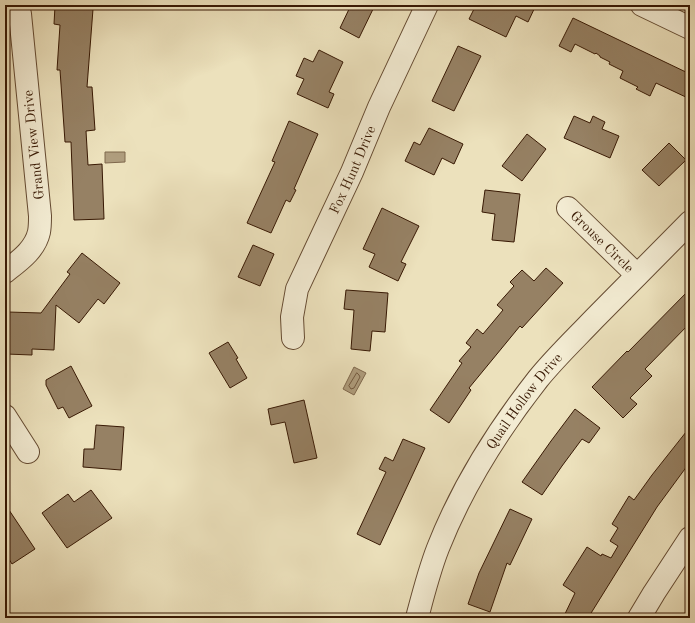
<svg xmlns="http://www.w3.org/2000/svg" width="695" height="623" viewBox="0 0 695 623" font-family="'Old Standard TT',serif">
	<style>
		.water { fill: #af9d7d; stroke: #7f684d }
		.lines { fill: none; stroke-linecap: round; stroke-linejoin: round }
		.shore { stroke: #745b40; stroke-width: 1 }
		.building { fill: #968164; stroke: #381904 }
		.minor-casing { stroke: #654b32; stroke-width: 24 }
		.minor { stroke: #f3ecd3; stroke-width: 22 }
		.labels { text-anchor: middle; stroke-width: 3.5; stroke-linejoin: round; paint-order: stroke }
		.street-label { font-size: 14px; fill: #381904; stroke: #f3ecd3 }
	</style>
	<rect width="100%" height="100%" fill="#ece1bc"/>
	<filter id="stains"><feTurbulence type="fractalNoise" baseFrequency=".005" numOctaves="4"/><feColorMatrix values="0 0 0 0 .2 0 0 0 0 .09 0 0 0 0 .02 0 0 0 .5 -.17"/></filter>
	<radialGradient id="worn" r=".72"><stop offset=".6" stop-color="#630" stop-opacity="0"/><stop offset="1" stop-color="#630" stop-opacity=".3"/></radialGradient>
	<g class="water">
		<polygon points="105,152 125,152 125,162 105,163"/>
		<polygon points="354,367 366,373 354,395 343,389"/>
	</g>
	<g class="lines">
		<polygon class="shore" points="357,373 359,375 360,377 354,388 351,389 349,386"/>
	</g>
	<g class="building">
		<polygon points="351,5 375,5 359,38 340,28"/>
		<polygon points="476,5 536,5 528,22 516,16 506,37 469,19"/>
		<polygon points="55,6 93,9 87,87 92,87 95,130 86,131 88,165 102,164 104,219 74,220 71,142 65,142 60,70 57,70 60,25 54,24"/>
		<polygon points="573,18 690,74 690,99 656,83 650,96 636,89 638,87 620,78 623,71 609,64 610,62 600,57 600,56 596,53 595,54 575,44 571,52 559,46"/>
		<polygon points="458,46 481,56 454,111 432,101"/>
		<polygon points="319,50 343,62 329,92 334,94 328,108 297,94 304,79 296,76 304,58 313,62"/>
		<polygon points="574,116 590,123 593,116 605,122 602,129 619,136 610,158 564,138"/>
		<polygon points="289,121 318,134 294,189 296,190 290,202 286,200 271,233 247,223 275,162 272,161"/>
		<polygon points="429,128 463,144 454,164 442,158 434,175 405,161 414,142 420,145"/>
		<polygon points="527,134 546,149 522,181 502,166"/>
		<polygon points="669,143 686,160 659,186 642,170"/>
		<polygon points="485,190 520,194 514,242 492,240 495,214 482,212"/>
		<polygon points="382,208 419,226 401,262 406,264 398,281 369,267 375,254 363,249"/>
		<polygon points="253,245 274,254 260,286 238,277"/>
		<polygon points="82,253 120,283 104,304 98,299 79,323 56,305 54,350 32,349 32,355 6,354 8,312 41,313 70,274 67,272"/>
		<polygon points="546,268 563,283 522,328 520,326 469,388 471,390 449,423 430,410 462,363 459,361 471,347 466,343 477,329 483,334 503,310 497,305 514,286 510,282 522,270 534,281"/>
		<polygon points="690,289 690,323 645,369 652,376 630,398 637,404 623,418 592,387 627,351 628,352"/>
		<polygon points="346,290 388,293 385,332 372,331 370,351 351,349 354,310 344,309"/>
		<polygon points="228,342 238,358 236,359 247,378 230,388 209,353"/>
		<polygon points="71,366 92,406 69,418 63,407 58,409 46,385 46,380"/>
		<polygon points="304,400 317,458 294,463 285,422 271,425 268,409"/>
		<polygon points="575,409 600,428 589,443 582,439 562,466 542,495 522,482 551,441"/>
		<polygon points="96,425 124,427 121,470 83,467 84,449 94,449"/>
		<polygon points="690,427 690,462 657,507 588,618 563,618 575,593 563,585 587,547 601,556 602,554 611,558 618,546 610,541 618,528 612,524 629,496 634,500 652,475"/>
		<polygon points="403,439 425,448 380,545 357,534 386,472 379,469 385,457 393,461"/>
		<polygon points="91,490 112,518 67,548 42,513 68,494 74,502"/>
		<polygon points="5,504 35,549 12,564 5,553"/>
		<polygon points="510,509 532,519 510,565 507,563 490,612 468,604 479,573"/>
	</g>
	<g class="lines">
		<defs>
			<g id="minor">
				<polyline points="642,5 690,28"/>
				<path id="s1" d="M 568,208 L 637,275"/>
				<path d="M 5,272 C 19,261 35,250 39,232 C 40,227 40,221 40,216 L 20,14 L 17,5"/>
				<path id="s2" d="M 293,338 L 292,317 L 297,289 L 352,172 L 379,107 L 427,5"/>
				<polyline points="5,416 28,452"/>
				<path id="s3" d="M 417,618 C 423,595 429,571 438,548 C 462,487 498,430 538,379 C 555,358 575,339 594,319 C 626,287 658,254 690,222"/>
				<polyline points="639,618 654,593 690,538"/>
			</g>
		</defs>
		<use href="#minor" class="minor-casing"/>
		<use href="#minor" class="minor"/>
	</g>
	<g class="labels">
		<g class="street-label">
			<text transform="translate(33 145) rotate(-96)" y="5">Grand View Drive</text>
			<text dy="5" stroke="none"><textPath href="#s2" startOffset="181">Fox Hunt Drive</textPath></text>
			<text dy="5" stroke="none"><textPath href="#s1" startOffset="48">Grouse Circle</textPath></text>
			<text dy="5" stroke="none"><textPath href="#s3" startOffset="244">Quail Hollow Drive</textPath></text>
		</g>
	</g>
	<rect width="695" height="623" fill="none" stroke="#ece1bc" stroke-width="20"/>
	<rect x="6" y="6" width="683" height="611" fill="none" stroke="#381904" stroke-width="2"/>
	<rect x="10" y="10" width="675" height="603" fill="none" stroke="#381904"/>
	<rect width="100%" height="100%" filter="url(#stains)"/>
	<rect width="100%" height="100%" fill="url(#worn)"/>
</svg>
